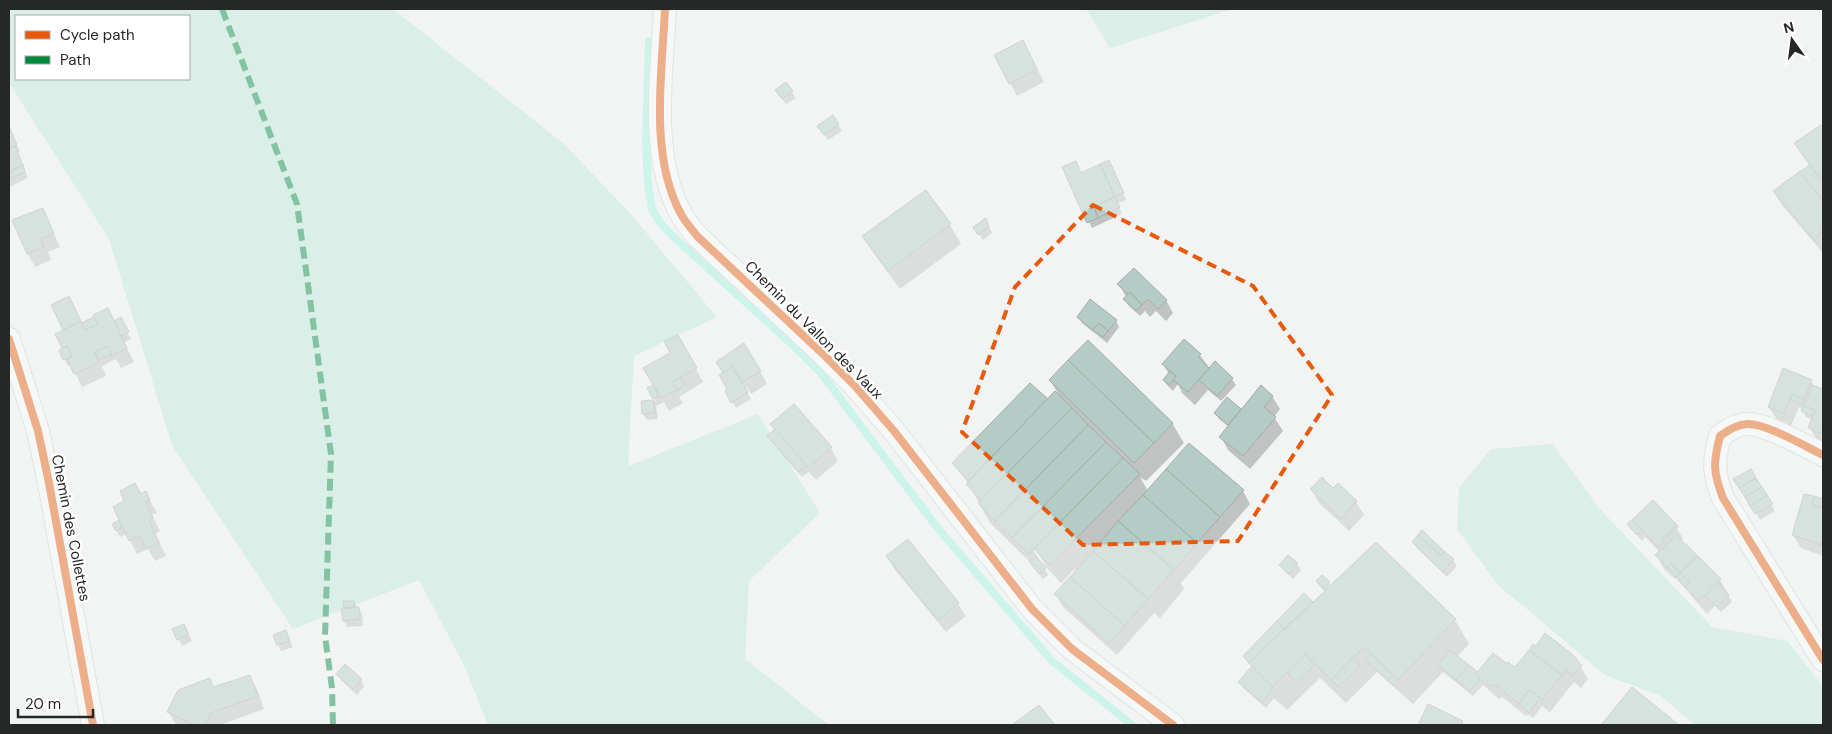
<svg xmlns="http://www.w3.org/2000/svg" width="1832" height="734" viewBox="0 0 1832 734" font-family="'DM Sans',sans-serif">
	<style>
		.green { fill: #bce8dc; fill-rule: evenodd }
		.shadow { fill: #0003 }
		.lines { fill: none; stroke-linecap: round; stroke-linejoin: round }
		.stream { stroke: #a3f4df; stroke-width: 8 }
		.building { fill: #b4ccc6; stroke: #a8abaa }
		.minor-casing { stroke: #cfd0d0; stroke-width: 24 }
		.minor { stroke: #fdfdfd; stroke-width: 22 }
		.quiet { stroke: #00873e; stroke-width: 6; stroke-dasharray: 12 6; stroke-linecap: butt }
		.cycleway-casing { stroke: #fff; stroke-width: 11 }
		.cycleway { stroke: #e8590c; stroke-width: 8 }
		.marked { fill: none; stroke: #e8590c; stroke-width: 4; stroke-dasharray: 10 6; stroke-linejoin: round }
		.labels { text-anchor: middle; stroke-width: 5; stroke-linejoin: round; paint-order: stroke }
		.street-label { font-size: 15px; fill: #262827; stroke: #fff }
	</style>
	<rect width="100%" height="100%" fill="#f1f4f3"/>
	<g class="green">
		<path d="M 9,9 L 393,9 L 563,143 L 629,212 L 717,317 L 634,356 L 628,466 L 758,414 L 820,513 L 749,581 L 745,659 L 829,725 L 488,725 L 465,667 L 419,580 L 293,629 L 172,445 L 109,239 L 9,83 ZM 16,16 L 189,16 L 189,79 L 16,79 Z"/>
		<polygon points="1086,9 1233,9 1110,48"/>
		<polygon points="1553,444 1598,507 1712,627 1787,641 1823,686 1823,725 1695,725 1661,696 1605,675 1498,585 1457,529 1459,488 1491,449"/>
	</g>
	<g class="shadow">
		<polygon points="1030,55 1044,82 1017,96 1010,83"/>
		<polygon points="786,84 796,98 786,104 780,97"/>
		<polygon points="833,117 842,131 828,140 823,133"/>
		<polygon points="9,127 20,152 17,152 28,178 9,187"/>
		<polygon points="1821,127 1823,130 1822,252 1782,205 1774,192 1810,166 1795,144"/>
		<polygon points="1076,162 1082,174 1112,168 1126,200 1118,203 1122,214 1092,228 1064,168"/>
		<polygon points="926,191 950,225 961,244 900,289 875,255 864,236"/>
		<polygon points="42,209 60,247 48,252 51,260 35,267 28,254 14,221"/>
		<polygon points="986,220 992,233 983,240 978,233"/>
		<polygon points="1119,284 1166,300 1173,313 1166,321 1156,311 1150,317 1145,311 1140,316 1128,305 1125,299 1126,297"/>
		<polygon points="1078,317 1116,321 1119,327 1107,343 1082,323"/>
		<polygon points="96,318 114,322 120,319 131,339 124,342 134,362 121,368 116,359 102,366 106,376 82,387 71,364 68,366 64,359 64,349 56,334"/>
		<polygon points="677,336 703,382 679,397 683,403 669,411 664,402 656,406 658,419 647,420 643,414 642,403 656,401 648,388 655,385 672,353"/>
		<polygon points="1184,341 1200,355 1210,369 1232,379 1236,385 1221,401 1208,390 1195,405 1182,393 1178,384 1173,391 1168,386 1164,380 1169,374 1163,364"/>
		<polygon points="718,362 760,371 767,384 751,394 747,387 745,388 751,399 736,408 726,391 729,389 724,373"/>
		<polygon points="1050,380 1172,423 1184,443 1146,481 1140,477 1148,491 1243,491 1250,504 1181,583 1184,589 1160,618 1154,613 1117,655 1063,607 1056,594 1077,571 1075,569 1061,583 1047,568 1032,543 1030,544 1048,575 1043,579 1032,564 990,523 968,483 954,463 1048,400 1061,399"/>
		<polygon points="1811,381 1815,387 1823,391 1823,444 1817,441 1810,428 1813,420 1806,417 1803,410 1799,407 1791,426 1777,420 1769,407"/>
		<polygon points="1272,396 1280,409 1274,417 1283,431 1250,469 1228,450 1221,437 1229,427 1219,419 1215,413 1240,410 1241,411"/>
		<polygon points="794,406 831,448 838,461 816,480 809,472 802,477 768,437 775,430"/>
		<polygon points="1750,471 1775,511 1760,520 1735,479"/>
		<polygon points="1338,484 1356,502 1364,515 1349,531 1319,503 1312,490 1333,489"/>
		<polygon points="146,493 157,513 152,515 160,531 155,534 166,556 155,561 148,549 137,554 127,534 120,537 117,531 118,522 122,529 124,528 141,496"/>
		<polygon points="1815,498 1823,500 1823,556 1801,548 1793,535"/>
		<polygon points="1629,524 1676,526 1683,539 1681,541 1720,580 1732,602 1721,612 1715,606 1707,614 1676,578 1675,579 1664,569 1657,556 1660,552 1645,537 1642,541"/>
		<polygon points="908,541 958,604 966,616 946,632 895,570 888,557"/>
		<polygon points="1413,542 1453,560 1457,566 1447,577 1417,548"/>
		<polygon points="1376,544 1455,620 1469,644 1457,657 1477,672 1506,664 1515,668 1580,666 1588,679 1581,688 1574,682 1550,712 1542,706 1533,718 1528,714 1526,716 1502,697 1499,699 1483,685 1473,696 1443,672 1413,704 1377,672 1346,703 1320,678 1287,710 1274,698 1266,708 1243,688 1240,682 1253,668 1244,656 1312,603 1312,604 1325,592 1317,582 1329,583 1331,587"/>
		<polygon points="1288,556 1297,564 1301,570 1293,579 1284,571 1281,565"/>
		<polygon points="345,602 353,602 362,614 363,626 347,627 344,621"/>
		<polygon points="174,630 187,631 192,641 182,646"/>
		<polygon points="286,632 293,647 281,651 274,636"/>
		<polygon points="338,674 361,680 364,686 357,695 341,680"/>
		<polygon points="249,676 257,689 264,709 220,725 176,725 169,712 209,680 214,688"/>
		<polygon points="1632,689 1677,725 1603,725"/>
		<polygon points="1429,706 1462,722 1464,725 1419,725"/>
	</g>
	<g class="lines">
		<polyline class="stream" points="649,41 646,140 648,184 652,209 661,224 675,238 794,346 821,373 936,526 1052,661 1132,725"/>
	</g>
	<g class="building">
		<polygon points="1023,40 1037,69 1009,84 994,55"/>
		<polygon points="786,82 793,91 782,99 775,90"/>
		<polygon points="833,115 839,124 824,135 817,126"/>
		<polygon points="1821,125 1823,128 1823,183 1794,143"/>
		<polygon points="9,126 17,145 9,149"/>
		<polygon points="15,146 23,165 9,172 9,149"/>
		<polygon points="1109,160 1124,193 1115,197 1100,164"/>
		<polygon points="1076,161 1081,173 1100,164 1115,197 1082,212 1062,167"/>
		<polygon points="23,165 25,172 9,179 9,172"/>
		<polygon points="1810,165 1823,183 1823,200 1799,172"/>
		<polygon points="1799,172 1823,200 1823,230 1814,240 1773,191"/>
		<polygon points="926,190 951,224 888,271 862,236"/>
		<polygon points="1115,197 1120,207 1098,218 1094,207"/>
		<polygon points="1094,207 1098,218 1087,223 1082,212"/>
		<polygon points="43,208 54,234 41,239 44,247 27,254 12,220"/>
		<polygon points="986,218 989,227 978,235 973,227"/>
		<polygon points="1134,268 1167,300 1158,309 1148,299 1142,305 1130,292 1128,294 1117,284"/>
		<polygon points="1130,292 1142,305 1136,311 1123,299"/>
		<polygon points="69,296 81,321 63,330 51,305"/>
		<polygon points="1090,299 1117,320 1108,331 1099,323 1093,330 1077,317"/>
		<polygon points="108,308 127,348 112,356 108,346 95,352 99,362 74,374 67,359 72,357 67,346 62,348 55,334 81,321 85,330 98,324 93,315"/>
		<polygon points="94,317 98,324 85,330 81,323"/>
		<polygon points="121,317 129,332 121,336 114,321"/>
		<polygon points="1099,323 1108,331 1103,337 1093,330"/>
		<polygon points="678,335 697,368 672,382 677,390 661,398 643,368 670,353 664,341"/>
		<polygon points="1184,339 1201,354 1198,357 1209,368 1188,392 1173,380 1176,376 1162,364"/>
		<polygon points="1088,340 1173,423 1154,443 1068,360"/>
		<polygon points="744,343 761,371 742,382 732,367 723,373 716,362"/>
		<polygon points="67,346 72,357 63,360 59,350"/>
		<polygon points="108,346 112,354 98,360 95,352"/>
		<polygon points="1068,360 1154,443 1134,463 1049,380"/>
		<polygon points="1215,361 1233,378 1217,396 1199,380"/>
		<polygon points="732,367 748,392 731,403 725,391 727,389 719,375"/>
		<polygon points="1783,368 1812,380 1804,399 1792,394 1784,413 1768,407"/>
		<polygon points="1170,371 1176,376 1169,385 1163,380"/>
		<polygon points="681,377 685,385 677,390 672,382"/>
		<polygon points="1030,383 1048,399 968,481 952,463"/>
		<polygon points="653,385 659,396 653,399 647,388"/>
		<polygon points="1261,385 1273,396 1264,407 1276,417 1243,456 1219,437"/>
		<polygon points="1812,385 1823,389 1823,434 1808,428 1815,410 1804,406"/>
		<polygon points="1055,391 1072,408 981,500 966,484"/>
		<polygon points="1792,394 1804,399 1802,405 1790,399"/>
		<polygon points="1227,397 1241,409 1228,425 1214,413"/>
		<polygon points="654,400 655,413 642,414 641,401"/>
		<polygon points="794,404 832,447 808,468 770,424"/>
		<polygon points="1804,406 1815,410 1813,416 1801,411"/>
		<polygon points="1072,408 1088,425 995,521 978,503"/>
		<polygon points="1088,425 1106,442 1012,538 995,521"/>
		<polygon points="775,429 806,465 798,472 767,436"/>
		<polygon points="1106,442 1123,458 1029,554 1012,538"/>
		<polygon points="1189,443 1244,490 1220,517 1166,469"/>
		<polygon points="1123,458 1140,474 1050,565 1034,549"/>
		<polygon points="1166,469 1220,517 1197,543 1143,495"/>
		<polygon points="1751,469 1756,478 1739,488 1733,479"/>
		<polygon points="1322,477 1333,488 1338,483 1357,501 1341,519 1310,489"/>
		<polygon points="1756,478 1762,487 1745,497 1739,488"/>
		<polygon points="135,483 141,494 146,491 150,500 146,502 153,518 149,520 159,543 146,549 140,536 129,541 113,507 124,501 120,491"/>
		<polygon points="1762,487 1767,495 1750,506 1745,497"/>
		<polygon points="1804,494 1814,496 1812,505 1823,508 1823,538 1821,545 1792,535"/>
		<polygon points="1143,495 1197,543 1174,570 1118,521"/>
		<polygon points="1767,495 1773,504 1755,514 1750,506"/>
		<polygon points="1814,496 1823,499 1823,508 1812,505"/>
		<polygon points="1653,500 1677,525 1662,539 1664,542 1658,547 1632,520"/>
		<polygon points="119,520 122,528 116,531 112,524"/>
		<polygon points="1632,520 1642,530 1637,535 1627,524"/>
		<polygon points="1118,521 1174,570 1148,599 1093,551"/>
		<polygon points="1677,525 1678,527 1663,541 1662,539"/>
		<polygon points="1422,530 1445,552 1441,556 1418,535"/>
		<polygon points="1418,535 1441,556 1445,552 1454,559 1443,572 1412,542"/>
		<polygon points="1676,535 1698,556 1680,573 1671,563 1667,567 1655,555"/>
		<polygon points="908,539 959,603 938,620 886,556"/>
		<polygon points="1376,542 1456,619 1398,680 1364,647 1331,680 1305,654 1272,687 1249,663"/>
		<polygon points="1093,551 1148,599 1125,626 1070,577"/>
		<polygon points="1288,555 1298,563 1289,574 1279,565"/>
		<polygon points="1036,556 1046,568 1039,574 1029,561"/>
		<polygon points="1698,556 1721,579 1699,601 1685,587 1689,582 1680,573"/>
		<polygon points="1671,563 1680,573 1676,577 1667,567"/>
		<polygon points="1680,573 1689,582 1685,587 1676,577"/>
		<polygon points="1322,575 1330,582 1323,589 1316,581"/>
		<polygon points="1070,577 1125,626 1109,643 1054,594"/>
		<polygon points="1718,582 1729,595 1717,607 1705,595"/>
		<polygon points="1304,593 1313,602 1284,629 1277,621"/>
		<polygon points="343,601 354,601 355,607 344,608"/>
		<polygon points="359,607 360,619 343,621 341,609"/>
		<polygon points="1277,621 1284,629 1249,663 1243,656"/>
		<polygon points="184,624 189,635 177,640 172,629"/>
		<polygon points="286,630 290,641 277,645 273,635"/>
		<polygon points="1545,633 1572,654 1582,666 1573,676 1566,670 1562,675 1529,650 1533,644 1536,646"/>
		<polygon points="1450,650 1469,665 1456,680 1437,665"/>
		<polygon points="1529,650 1562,675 1542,700 1529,690 1519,704 1494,684 1491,687 1475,675 1493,653 1506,663 1508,662 1515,667"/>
		<polygon points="1305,654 1315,664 1297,683 1287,672"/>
		<polygon points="1371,654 1398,680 1393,685 1365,660"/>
		<polygon points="1353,658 1360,666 1338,687 1331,680"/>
		<polygon points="345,664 362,679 353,689 336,674"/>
		<polygon points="1469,665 1478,672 1475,675 1480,678 1470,691 1456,680"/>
		<polygon points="1252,666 1273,688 1262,703 1238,682"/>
		<polygon points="250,675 258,696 211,713 205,725 194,725 167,712 178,690 210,678 213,687"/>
		<polygon points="1632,687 1679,725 1601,725"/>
		<polygon points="1529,690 1540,698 1529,713 1519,704"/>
		<polygon points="1428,704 1463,721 1461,725 1418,725"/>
		<polygon points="1039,705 1055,725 1012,725"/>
	</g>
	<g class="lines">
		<defs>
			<g id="minor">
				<path d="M 665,9 C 662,73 649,156 681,214 C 685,222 692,229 697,236 L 823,354 L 854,385 L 894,431 L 1032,609 L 1072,649 L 1173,725"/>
				<polyline points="9,339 38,431 49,483 93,725"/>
				<path d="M 1823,455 C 1805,446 1767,424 1748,424 C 1737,424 1728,430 1720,436 C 1713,463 1713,472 1723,498 L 1823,660"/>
			</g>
		</defs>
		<use href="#minor" class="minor-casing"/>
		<use href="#minor" class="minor"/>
		<polyline class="quiet" points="222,9 297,204 331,454 325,636 332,688 333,725"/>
		<defs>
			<g id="cycleway">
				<path d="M 665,9 C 662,73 649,156 681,214 C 685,222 692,229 697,236 L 823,354 L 854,385 L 894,431 L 1032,609 L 1072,649 L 1173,725"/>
				<polyline points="9,339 38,431 49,483 93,725"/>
				<path d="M 1823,455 C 1805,446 1767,424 1748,424 C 1737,424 1728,430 1720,436 C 1713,463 1713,472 1723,498 L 1823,660"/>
			</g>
		</defs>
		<use href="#cycleway" class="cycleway-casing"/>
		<use href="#cycleway" class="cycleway"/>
	</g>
	<path d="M0 0H1832V734H0ZM 1093,205 L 1253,286 L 1332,395 L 1238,541 L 1083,545 L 962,432 L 1015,287 Z" fill="#f1f4f3" fill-opacity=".55" fill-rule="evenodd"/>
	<path class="marked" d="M 1093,205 L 1253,286 L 1332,395 L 1238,541 L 1083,545 L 962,432 L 1015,287 Z"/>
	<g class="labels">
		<g class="street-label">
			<text transform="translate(814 330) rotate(45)" y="5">Chemin du Vallon des Vaux</text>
			<text transform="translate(71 528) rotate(79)" y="5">Chemin des Collettes</text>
		</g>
	</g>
	<rect width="1832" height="734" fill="none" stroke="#262827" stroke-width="20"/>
	<rect x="15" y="15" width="175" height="65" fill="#ffffff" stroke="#a8a9a9"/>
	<rect x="25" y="31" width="25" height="8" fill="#e8590c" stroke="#a8a9a9"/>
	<text x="60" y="40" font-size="15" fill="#262827">Cycle path</text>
	<rect x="25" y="56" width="25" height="8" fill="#00873e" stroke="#a8a9a9"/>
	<text x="60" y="65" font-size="15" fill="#262827">Path</text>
	<g transform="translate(1792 40) rotate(346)" stroke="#ffffff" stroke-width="4" paint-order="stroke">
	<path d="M0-4L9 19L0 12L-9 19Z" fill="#262827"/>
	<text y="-8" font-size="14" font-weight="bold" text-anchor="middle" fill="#262827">N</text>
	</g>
	<path d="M18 709v8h75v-8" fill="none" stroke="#262827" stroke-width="2.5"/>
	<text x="25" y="709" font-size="15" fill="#262827" stroke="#ffffff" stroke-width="4" paint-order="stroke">20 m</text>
</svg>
